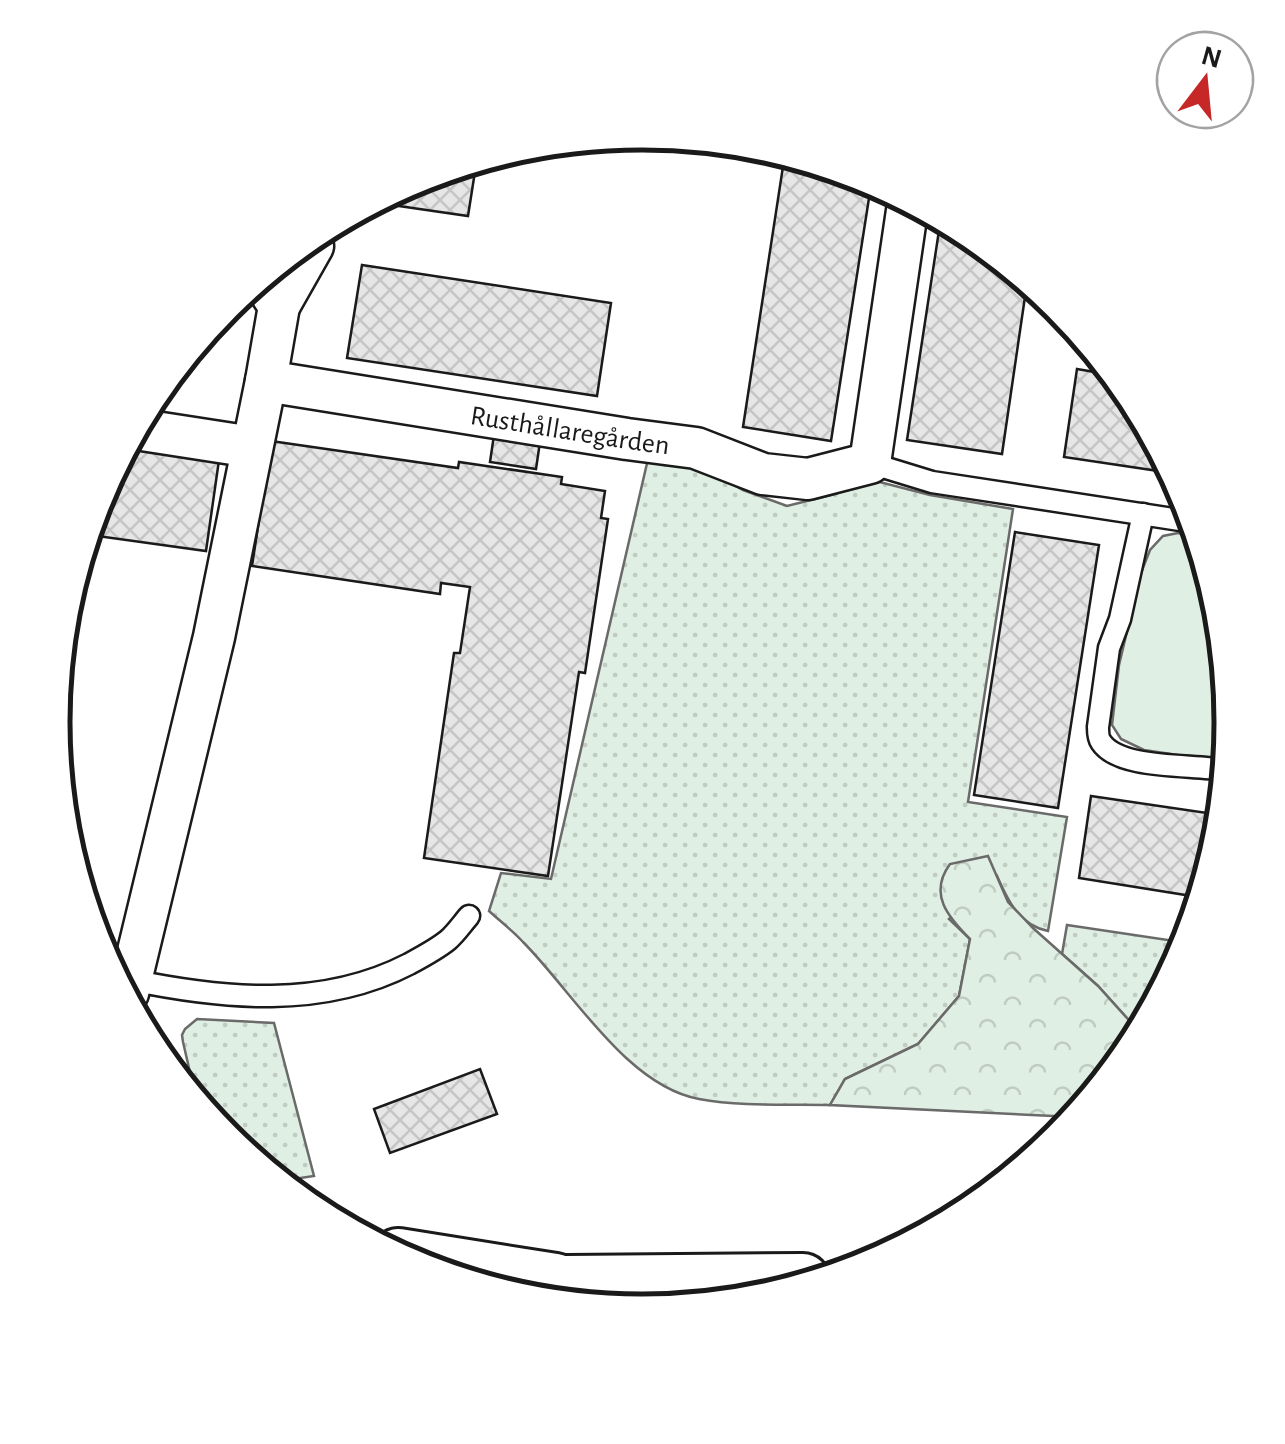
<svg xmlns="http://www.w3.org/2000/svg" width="1285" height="1444" viewBox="0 0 1285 1444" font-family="'Alegreya Sans',sans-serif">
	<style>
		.grass { fill: url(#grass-dots); stroke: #6a6a6a; stroke-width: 2.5 }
		.forest { fill: url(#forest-crowns); stroke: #6a6a6a; stroke-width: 2.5 }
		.green { fill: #e0efe3; stroke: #6a6a6a; stroke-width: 2.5 }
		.building { fill: url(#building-cross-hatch); stroke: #1a1a1a; stroke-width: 2.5 }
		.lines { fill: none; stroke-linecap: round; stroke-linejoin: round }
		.service-casing { stroke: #1a1a1a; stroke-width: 25 }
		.minor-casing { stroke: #1a1a1a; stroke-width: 45 }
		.tertiary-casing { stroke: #1a1a1a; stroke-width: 58 }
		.service { stroke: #fff; stroke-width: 20 }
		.minor { stroke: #fff; stroke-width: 40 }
		.tertiary { stroke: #fff; stroke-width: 52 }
		.labels { text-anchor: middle; stroke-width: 8; stroke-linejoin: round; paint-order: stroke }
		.street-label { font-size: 28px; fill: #1a1a1a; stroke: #fff }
		.rim { fill: none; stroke: #1a1a1a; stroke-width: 5 }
	</style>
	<defs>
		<pattern id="grass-dots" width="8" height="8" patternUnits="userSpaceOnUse" patternTransform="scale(2.5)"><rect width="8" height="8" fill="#e0efe3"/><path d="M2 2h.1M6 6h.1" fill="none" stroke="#c0ccc2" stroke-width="1.8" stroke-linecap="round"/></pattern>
		<pattern id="forest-crowns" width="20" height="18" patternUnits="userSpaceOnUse" patternTransform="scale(2.5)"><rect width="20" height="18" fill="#e0efe3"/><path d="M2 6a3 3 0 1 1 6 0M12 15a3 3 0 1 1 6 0" fill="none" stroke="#c0ccc2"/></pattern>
		<pattern id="building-cross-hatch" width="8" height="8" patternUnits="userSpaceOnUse" patternTransform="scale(2.5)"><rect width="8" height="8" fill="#e6e6e6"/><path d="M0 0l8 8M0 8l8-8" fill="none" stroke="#c5c5c5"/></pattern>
	</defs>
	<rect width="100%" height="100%" fill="#fff"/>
	<g class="grass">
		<path d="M 648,459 L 707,470 L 743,490 L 787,506 L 835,494 L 872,480 L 930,495 L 1013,509 L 968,802 L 1067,817 L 1048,931 C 1019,925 1008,901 997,876 L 949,919 L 970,939 L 959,996 L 918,1044 L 845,1079 L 830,1105 C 788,1104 741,1107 699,1099 C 627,1086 572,991 523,942 C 513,931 500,921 489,911 L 501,873 L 551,879 Z"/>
		<polygon points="1067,925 1188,943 1187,948 1135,1027 1098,986 1062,954"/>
		<polygon points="197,1019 274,1023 314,1176 287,1180 225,1139 195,1094 183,1042 182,1035 185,1029"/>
	</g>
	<path class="forest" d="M 988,856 L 1008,902 L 1033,928 L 1098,986 L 1135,1027 L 1074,1117 L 830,1105 L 845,1079 L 918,1044 L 959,996 L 970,939 C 948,917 928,894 950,864 Z"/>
	<polygon class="green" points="1178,533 1196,536 1232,722 1225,762 1144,750 1121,739 1112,725 1119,665 1141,573 1150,550 1163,536"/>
	<g class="building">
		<polygon points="784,160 872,179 831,441 743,427"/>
		<polygon points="476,165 468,216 378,203 417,177"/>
		<polygon points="940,224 1027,283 1002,454 907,440"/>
		<polygon points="362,265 611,303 597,396 347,358"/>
		<polygon points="1077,369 1106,374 1172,473 1064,457"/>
		<polygon points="494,435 540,442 536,469 490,462"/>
		<polygon points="271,441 458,468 459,462 562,477 561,484 605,491 601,518 608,519 585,673 579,672 548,876 424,858 454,653 460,653 470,587 441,583 440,594 252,566"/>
		<polygon points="130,447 219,460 206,551 90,535 98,496"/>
		<polygon points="1015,532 1099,545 1058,808 974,795"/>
		<polygon points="1091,796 1214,814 1198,897 1079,878"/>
		<polygon points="480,1069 497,1114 390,1153 374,1109"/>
	</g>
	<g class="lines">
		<defs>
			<g id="service">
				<polyline points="870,463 932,482 1193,522"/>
				<path d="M 1143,514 L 1120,619 L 1109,648 L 1098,727 C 1098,732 1098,738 1101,742 C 1119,770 1193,764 1223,770"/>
				<path d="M 131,980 C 223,999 322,1009 409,964 C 422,957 437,949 448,940 C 456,933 462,924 469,916"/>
			</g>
			<g id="minor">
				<polyline points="279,306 313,246"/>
				<path id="s1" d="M 266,381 L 627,439 L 696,448 L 763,474 L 808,479 L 870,463 L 908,204"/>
				<polyline points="142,430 252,447"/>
				<polyline points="128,993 214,637 266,381 279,306 262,280"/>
			</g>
			<g id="tertiary">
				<polyline points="398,1255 555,1280"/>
				<polyline points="519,1287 566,1282 803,1280"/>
			</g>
		</defs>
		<use href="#service" class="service-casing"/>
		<use href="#minor" class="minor-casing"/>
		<use href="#tertiary" class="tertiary-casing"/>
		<use href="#service" class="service"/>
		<use href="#minor" class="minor"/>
		<use href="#tertiary" class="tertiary"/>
	</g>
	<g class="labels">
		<g class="street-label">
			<text dy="10" stroke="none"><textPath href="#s1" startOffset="308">Rusthållaregården</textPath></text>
		</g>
	</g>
	<path d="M0 0H1285V1444H0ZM70 722a572 572 0 1 1 1144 0a572 572 0 1 1-1144 0Z" fill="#fff" fill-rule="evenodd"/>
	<path class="rim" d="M70 722a572 572 0 1 1 1144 0a572 572 0 1 1-1144 0Z"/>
	<g transform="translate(1205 80) rotate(16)"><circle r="48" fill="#ffffff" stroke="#a3a3a3" stroke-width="2.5"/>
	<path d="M0-8L18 38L0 25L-18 38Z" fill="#c62828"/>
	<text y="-15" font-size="28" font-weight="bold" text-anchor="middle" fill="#1a1a1a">N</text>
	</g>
</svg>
